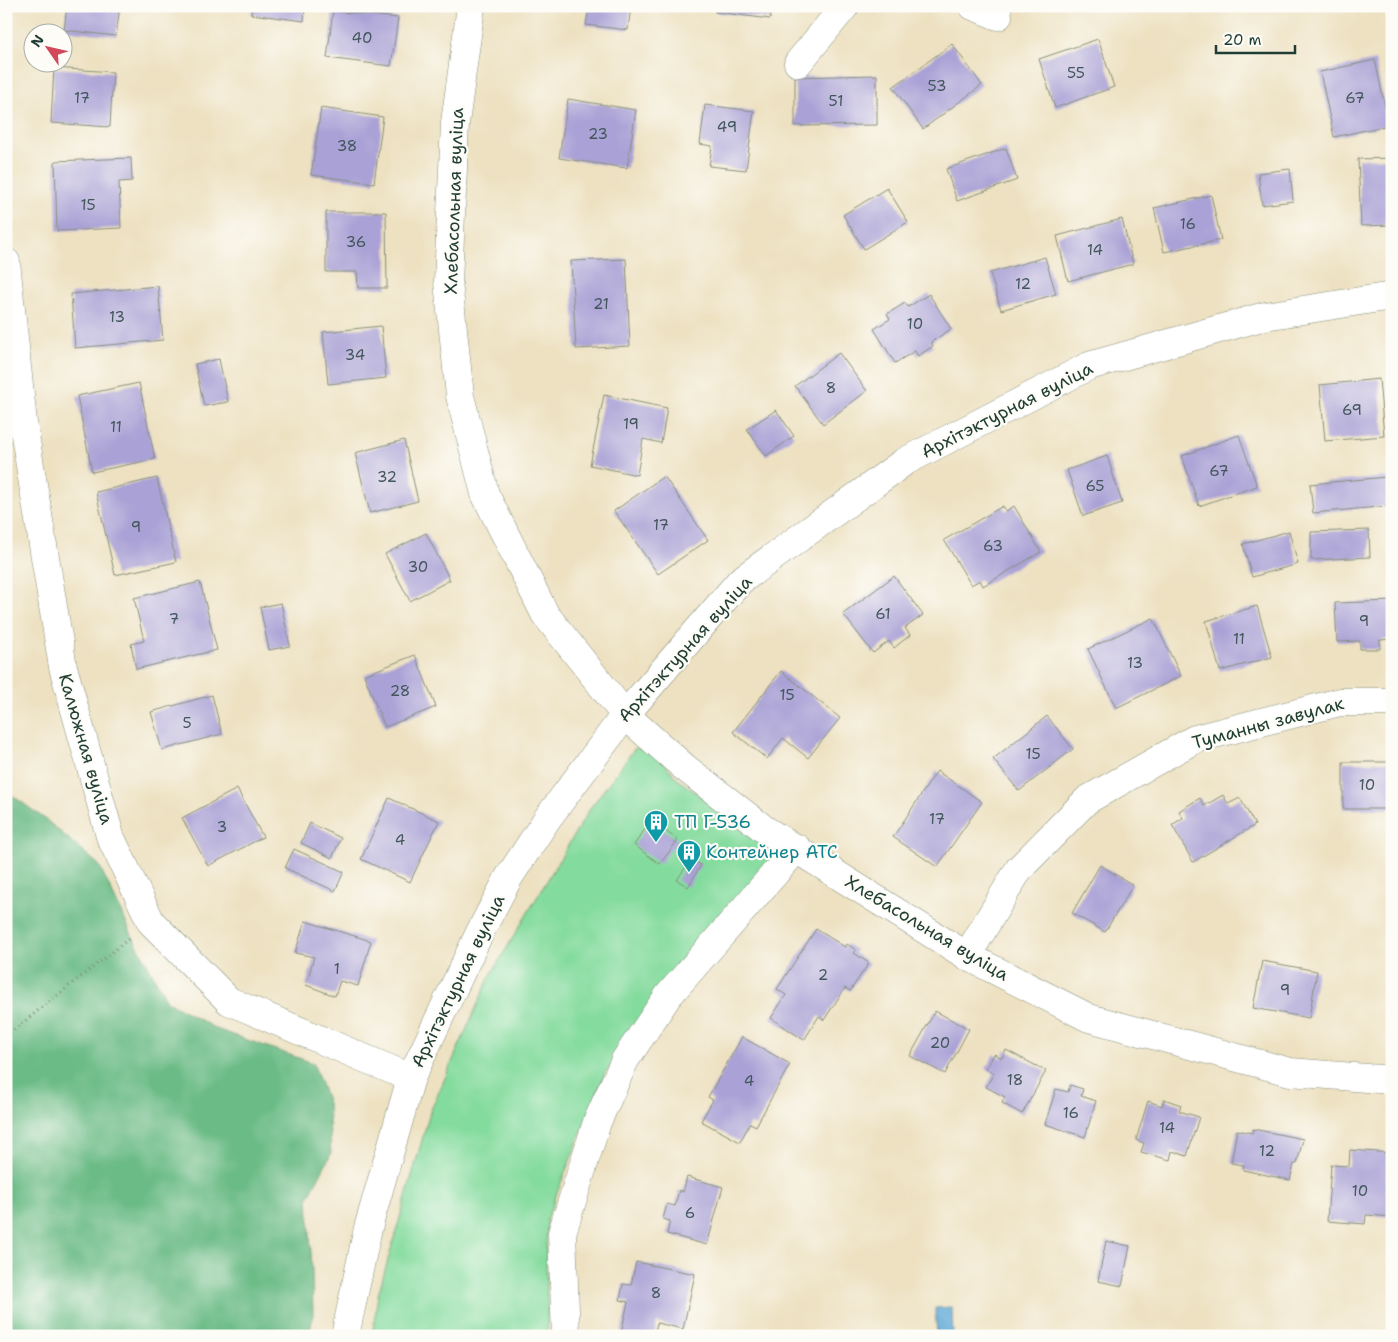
<svg xmlns="http://www.w3.org/2000/svg" width="1398" height="1342" viewBox="0 0 1398 1342" font-family="'Shantell Sans',sans-serif">
	<style>
		.green { fill: #84db9e; stroke: #528c69 }
		.forest { fill: #6bbb85; stroke: #457c5c }
		.water { fill: #5ea8d6; stroke: #3e7285 }
		.building { fill: #aaa2d6 }
		.lines { fill: none; stroke-linecap: round; stroke-linejoin: round }
		.minor-casing { stroke: #868f7a; stroke-width: 29 }
		.path { stroke: #868f7a; stroke-width: 3; stroke-dasharray: 1 4; stroke-linecap: butt }
		.minor { stroke: #fff; stroke-width: 28 }
		.labels { text-anchor: middle; stroke-width: 4.5; stroke-linejoin: round; paint-order: stroke }
		.number-label { font-size: 15px; fill: #42565c }
		.street-label { font-size: 18px; fill: #1f3d34; stroke: #fdfcf7 }
		.culture-label { font-size: 18px; fill: #0d838f; stroke: #fdfcf7; text-anchor: start }
	</style>
	<rect width="100%" height="100%" fill="#fdfcf7"/>
	<filter id="ink" filterUnits="userSpaceOnUse"><feTurbulence type="fractalNoise" baseFrequency=".02" numOctaves="2"/><feDisplacementMap in="SourceGraphic" scale="10" xChannelSelector="R" yChannelSelector="G"/><feConvolveMatrix kernelMatrix="1 2 1 2 8 2 1 2 1" color-interpolation-filters="sRGB"/></filter>
	<filter id="wash" filterUnits="userSpaceOnUse"><feTurbulence type="fractalNoise" baseFrequency=".0096" numOctaves="4" result="noise"/><feDisplacementMap in="SourceGraphic" scale="20" xChannelSelector="R" yChannelSelector="G"/><feGaussianBlur stdDeviation="1.12" result="paint"/><feColorMatrix in="noise" values="0 0 0 0 0 0 0 0 0 0 0 0 0 0 0 0 0 1.4 0 .05"/><feComposite in="paint" operator="in"/></filter>
	<g filter="url(#wash)">
		<rect width="100%" height="100%" fill="#ede1c1"/>
		<polygon class="green" points="635,748 655,752 678,780 776,848 768,866 605,1073 547,1218 546,1259 548,1336 372,1336 378,1295 430,1112 490,976 591,807"/>
		<polygon class="forest" points="6,791 45,819 99,865 132,935 167,1001 216,1029 313,1063 328,1103 331,1154 308,1198 312,1270 313,1315 309,1336 36,1336 35,1333 6,1329"/>
		<polygon class="water" points="952,1307 953,1336 937,1336 935,1308"/>
		<g id="blocks">
			<g class="building">
				<polygon points="67,6 120,6 116,36 64,30"/>
				<polygon points="252,6 305,6 304,21 251,14"/>
				<polygon points="589,6 631,6 628,30 586,25"/>
				<polygon points="716,6 772,6 770,19 715,12"/>
				<polygon points="333,11 398,18 391,66 327,58"/>
				<polygon points="1098,39 1114,87 1055,108 1039,59"/>
				<polygon points="952,44 982,85 923,129 893,87"/>
				<polygon points="1375,60 1389,125 1334,137 1320,72"/>
				<polygon points="54,68 113,72 110,127 51,123"/>
				<polygon points="877,75 877,125 795,126 795,77"/>
				<polygon points="568,99 636,110 627,168 559,158"/>
				<polygon points="705,105 754,111 746,170 709,166 712,146 700,144"/>
				<polygon points="321,108 383,117 374,183 311,175"/>
				<polygon points="1006,148 1017,180 957,201 946,169"/>
				<polygon points="131,158 132,181 119,182 121,228 57,231 55,161"/>
				<polygon points="1392,158 1392,225 1361,226 1358,159"/>
				<polygon points="1290,169 1293,201 1262,205 1258,173"/>
				<polygon points="887,188 908,222 864,249 843,215"/>
				<polygon points="1211,195 1221,240 1164,252 1154,208"/>
				<polygon points="326,212 386,212 387,288 358,288 357,272 326,272"/>
				<polygon points="1122,219 1133,264 1068,281 1057,236"/>
				<polygon points="1045,257 1056,294 1001,310 990,273"/>
				<polygon points="626,259 630,346 576,349 571,261"/>
				<polygon points="158,286 163,340 75,348 71,294"/>
				<polygon points="929,294 951,329 931,342 933,346 918,356 915,351 895,363 874,329 890,319 887,314 905,303 908,307"/>
				<polygon points="381,326 386,378 328,384 323,332"/>
				<polygon points="839,353 867,391 823,424 795,386"/>
				<polygon points="219,359 228,402 204,406 195,364"/>
				<polygon points="1379,379 1384,436 1325,441 1320,385"/>
				<polygon points="139,383 155,459 92,472 77,396"/>
				<polygon points="604,395 667,408 661,443 643,439 637,475 590,465"/>
				<polygon points="776,410 794,436 766,456 747,429"/>
				<polygon points="1239,435 1257,486 1199,506 1182,456"/>
				<polygon points="404,440 418,501 370,513 355,453"/>
				<polygon points="1107,456 1122,503 1083,516 1067,470"/>
				<polygon points="664,476 708,540 658,574 614,511"/>
				<polygon points="1387,477 1389,506 1313,513 1310,484"/>
				<polygon points="157,478 176,562 115,575 96,492"/>
				<polygon points="1003,506 1006,511 1014,506 1041,552 983,586 980,580 971,585 944,540"/>
				<polygon points="1369,530 1370,557 1311,560 1311,532"/>
				<polygon points="1289,531 1298,564 1252,577 1243,544"/>
				<polygon points="426,533 450,580 410,601 385,554"/>
				<polygon points="894,576 923,615 905,628 910,635 894,648 889,641 873,653 843,614"/>
				<polygon points="200,582 217,650 136,669 131,644 144,641 134,598"/>
				<polygon points="1392,601 1392,639 1380,640 1380,649 1360,649 1360,641 1337,642 1335,603"/>
				<polygon points="281,603 290,646 269,650 260,607"/>
				<polygon points="1257,606 1272,657 1220,671 1206,621"/>
				<polygon points="1153,618 1181,676 1116,708 1088,649"/>
				<polygon points="415,655 436,707 385,727 364,675"/>
				<polygon points="781,671 840,718 808,758 783,738 767,759 733,732"/>
				<polygon points="212,695 222,734 162,750 151,712"/>
				<polygon points="1047,716 1073,749 1019,791 993,759"/>
				<rect x="1343" y="762" width="49" height="47"/>
				<polygon points="937,771 982,802 937,867 893,837"/>
				<polygon points="237,789 263,837 208,866 182,818"/>
				<polygon points="1223,795 1228,804 1240,798 1255,825 1193,862 1172,825 1183,818 1179,811 1200,798 1204,806"/>
				<polygon points="389,798 439,821 410,882 361,859"/>
				<polygon points="651,821 678,840 660,864 634,845"/>
				<polygon points="310,823 341,838 332,858 301,843"/>
				<polygon points="294,849 344,872 335,891 285,868"/>
				<polygon points="691,859 701,865 688,887 677,880"/>
				<polygon points="1100,865 1133,885 1105,932 1072,913"/>
				<polygon points="305,921 371,941 358,986 340,981 335,996 306,985 314,957 295,953"/>
				<polygon points="816,929 845,947 847,944 856,950 854,953 869,963 850,991 845,988 824,1020 819,1016 804,1040 771,1018 786,995 777,989"/>
				<polygon points="1262,961 1317,971 1309,1018 1253,1008"/>
				<polygon points="935,1011 969,1029 945,1074 910,1056"/>
				<polygon points="742,1037 790,1064 756,1126 750,1123 740,1142 701,1121 713,1100 708,1097"/>
				<polygon points="1006,1050 1046,1071 1022,1114 1002,1103 1005,1097 986,1087 994,1073 986,1069 994,1054 1002,1058"/>
				<polygon points="1070,1085 1083,1089 1081,1096 1096,1101 1085,1137 1045,1124 1056,1089 1068,1092"/>
				<polygon points="1164,1099 1181,1105 1179,1111 1199,1117 1187,1156 1172,1151 1170,1160 1141,1152 1144,1143 1136,1140 1148,1101 1162,1106"/>
				<polygon points="1253,1129 1303,1139 1297,1164 1294,1164 1290,1180 1243,1170 1244,1165 1231,1163 1237,1130 1252,1133"/>
				<polygon points="1350,1150 1392,1153 1392,1217 1366,1215 1365,1224 1327,1221 1331,1165 1349,1166"/>
				<polygon points="687,1177 723,1187 707,1245 667,1234 670,1221 663,1219 667,1204 675,1206 679,1190 683,1192"/>
				<polygon points="1106,1241 1130,1246 1122,1286 1098,1281"/>
				<polygon points="636,1262 695,1274 683,1329 657,1323 654,1336 628,1336 621,1334 628,1302 620,1300 623,1284 631,1285"/>
			</g>
		</g>
	</g>
	<g filter="url(#ink)">
		<use href="#blocks" fill-opacity="0" stroke="#868f7a" stroke-width="1"/>
		<g class="lines">
			<defs>
				<g id="minor">
					<polyline points="471,6 455,123 448,282 460,396 485,494 545,614 625,715 684,767 764,829 967,956 1089,1018 1290,1072 1392,1080"/>
					<polyline points="973,6 998,16"/>
					<polyline points="798,63 845,6"/>
					<polyline points="6,262 23,423 63,667 110,836 151,922 229,1001 411,1078"/>
					<polyline points="967,956 1019,869 1087,800 1195,739 1340,702 1392,702"/>
					<polyline points="345,1336 368,1228 411,1078 480,932 509,877 547,819 625,715 740,581 904,462 1089,366 1265,316 1392,296"/>
					<polyline points="566,1336 562,1233 597,1122 625,1060 668,996 797,848"/>
				</g>
			</defs>
			<use href="#minor" class="minor-casing"/>
			<polyline class="path" points="6,1036 131,937"/>
			<use href="#minor" class="minor"/>
		</g>
	</g>
	<defs>
		<symbol id="building-pin" viewBox="-11 -11 22 30"><path d="M0 17L-7.5 6A9.5 9.5 0 1 1 7.5 6Z" fill="#0f9aa8" stroke="#fdfcf7"/><path d="M-4-6H4V6H1V3H-1V6H-4ZM-2.5-4.3h1.7v1.8h-1.7ZM.8-4.3h1.7v1.8H.8ZM-2.5-1h1.7V.8h-1.7ZM.8-1h1.7V.8H.8Z" fill="#fff"/></symbol>
	</defs>
	<g fill-rule="evenodd">
		<use href="#building-pin" x="642" y="808" width="28" height="38"/>
		<use href="#building-pin" x="675" y="838" width="28" height="38"/>
	</g>
	<g class="labels">
		<g class="number-label">
			<text x="362" y="43">40</text>
			<text x="1076" y="78">55</text>
			<text x="937" y="91">53</text>
			<text x="82" y="103">17</text>
			<text x="1355" y="103">67</text>
			<text x="836" y="106">51</text>
			<text x="727" y="132">49</text>
			<text x="598" y="139">23</text>
			<text x="347" y="151">38</text>
			<text x="88" y="210">15</text>
			<text x="1188" y="229">16</text>
			<text x="356" y="247">36</text>
			<text x="1095" y="255">14</text>
			<text x="1023" y="289">12</text>
			<text x="601" y="309">21</text>
			<text x="117" y="322">13</text>
			<text x="915" y="329">10</text>
			<text x="355" y="360">34</text>
			<text x="831" y="393">8</text>
			<text x="1352" y="415">69</text>
			<text x="631" y="429">19</text>
			<text x="116" y="432">11</text>
			<text x="1219" y="476">67</text>
			<text x="387" y="482">32</text>
			<text x="1095" y="491">65</text>
			<text x="661" y="530">17</text>
			<text x="136" y="532">9</text>
			<text x="993" y="551">63</text>
			<text x="418" y="572">30</text>
			<text x="883" y="619">61</text>
			<text x="174" y="624">7</text>
			<text x="1364" y="626">9</text>
			<text x="1239" y="644">11</text>
			<text x="1135" y="668">13</text>
			<text x="400" y="696">28</text>
			<text x="787" y="700">15</text>
			<text x="187" y="728">5</text>
			<text x="1033" y="759">15</text>
			<text x="1367" y="790">10</text>
			<text x="937" y="824">17</text>
			<text x="222" y="832">3</text>
			<text x="400" y="845">4</text>
			<text x="337" y="974">1</text>
			<text x="823" y="980">2</text>
			<text x="1285" y="995">9</text>
			<text x="940" y="1048">20</text>
			<text x="1015" y="1085">18</text>
			<text x="749" y="1086">4</text>
			<text x="1071" y="1118">16</text>
			<text x="1167" y="1133">14</text>
			<text x="1267" y="1156">12</text>
			<text x="1360" y="1196">10</text>
			<text x="690" y="1218">6</text>
			<text x="656" y="1298">8</text>
		</g>
		<g class="street-label">
			<text transform="translate(454 201) rotate(-88)" y="6">Хлебасольная вуліца</text>
			<text transform="translate(1007 410) rotate(-27)" y="6">Архітэктурная вуліца</text>
			<text transform="translate(685 649) rotate(-48)" y="6">Архітэктурная вуліца</text>
			<text transform="translate(1268 723) rotate(-15)" y="6">Туманны завулак</text>
			<text transform="translate(86 749) rotate(74)" y="6">Калюжная вуліца</text>
			<text transform="translate(927 928) rotate(31)" y="6">Хлебасольная вуліца</text>
			<text transform="translate(458 981) rotate(-64)" y="6">Архітэктурная вуліца</text>
		</g>
		<g class="culture-label">
			<text x="674" y="828">ТП Г-536</text>
			<text x="706" y="858">Контейнер АТС</text>
		</g>
	</g>
	<rect width="1398" height="1342" fill="none" stroke="#fdfcf7" stroke-width="25"/>
	<g transform="translate(48 48) rotate(304)"><circle r="24" fill="#fdfcf7" stroke="#a4b0a9"/>
	<path d="M0-4L9 19L0 12L-9 19Z" fill="#d1495b"/>
	<text y="-8" font-size="14" font-weight="bold" text-anchor="middle" fill="#1f3d34">N</text>
	</g>
	<path d="M1216 45v8h79v-8" fill="none" stroke="#1f3d34" stroke-width="2.5"/>
	<text x="1223" y="45" font-size="15" fill="#1f3d34" stroke="#fdfcf7" stroke-width="4" paint-order="stroke">20 m</text>
</svg>
